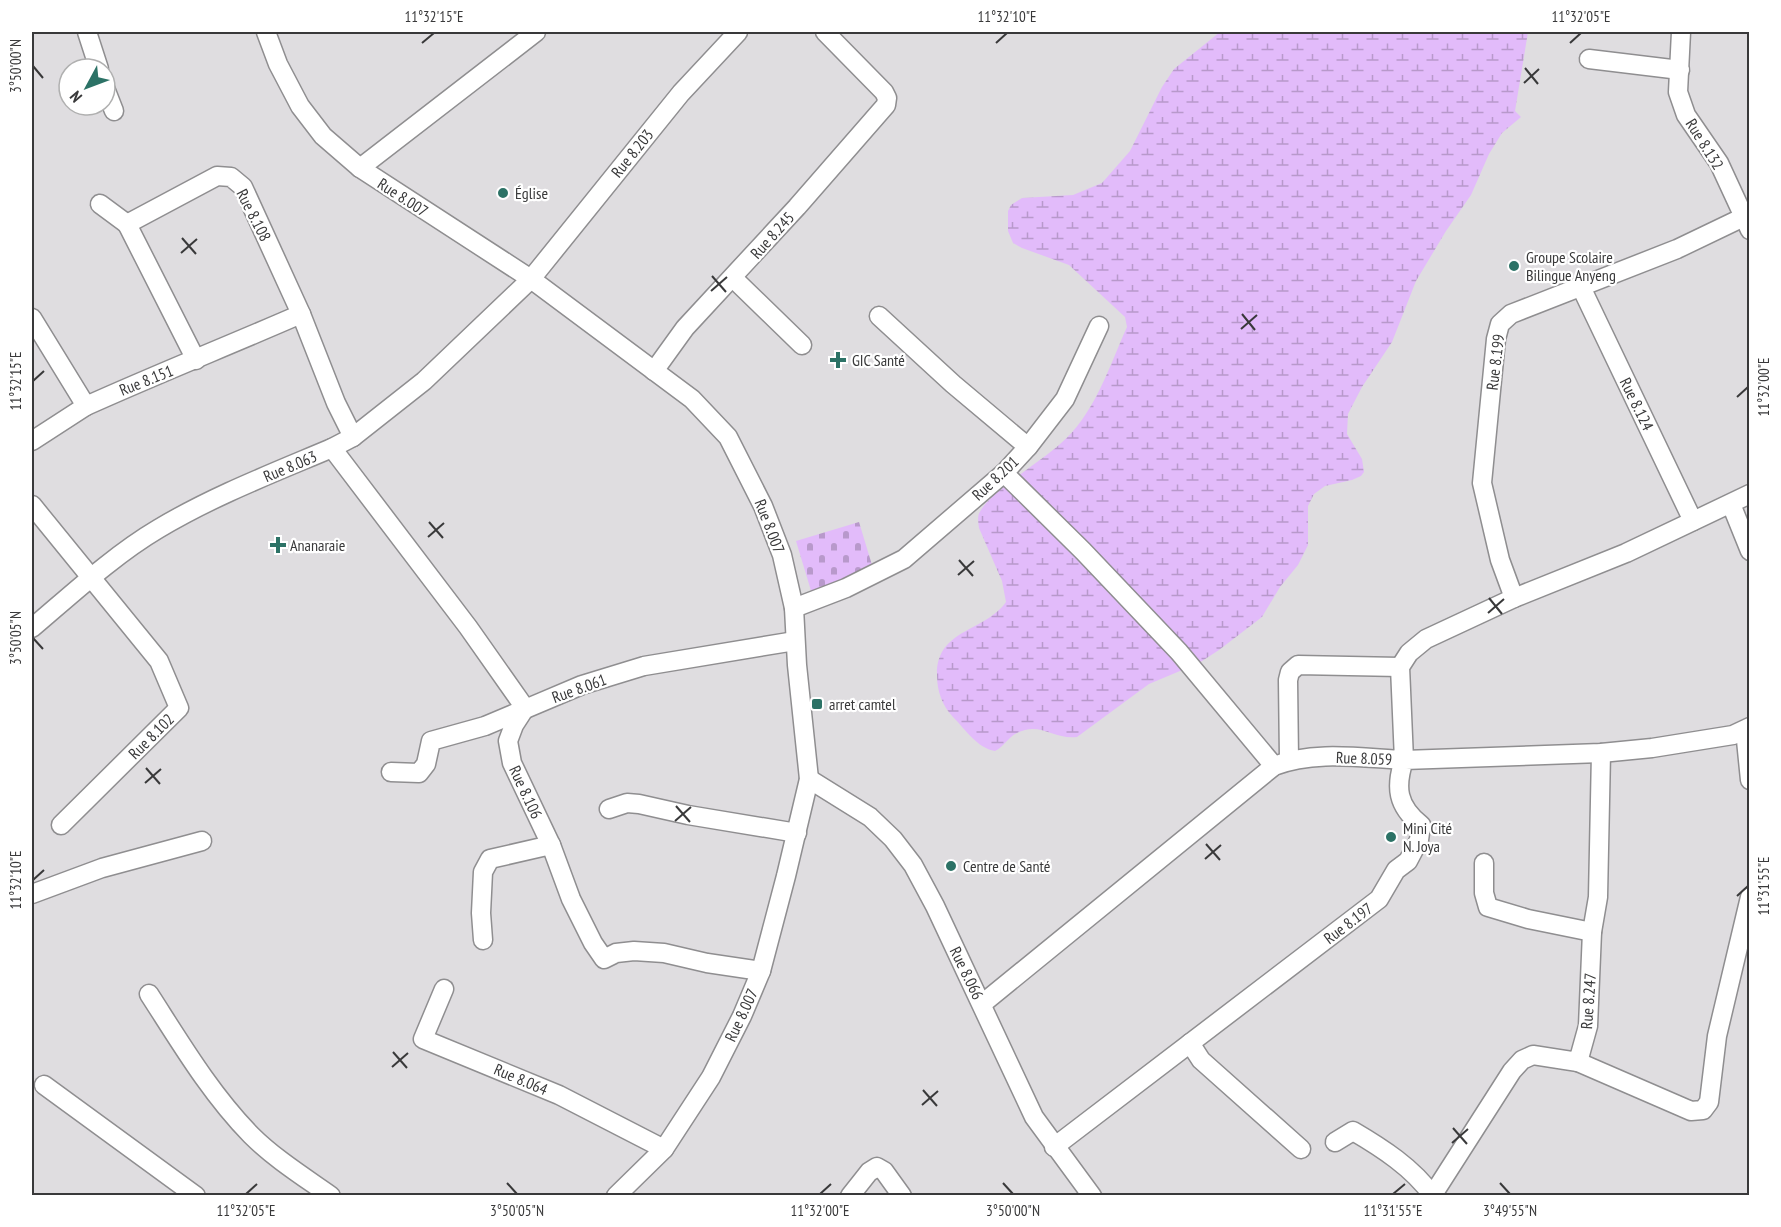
<svg xmlns="http://www.w3.org/2000/svg" width="1781" height="1227" viewBox="0 0 1781 1227" font-family="'PT Sans Narrow',sans-serif">
	<style>
		.wetland { fill: url(#wetland-marsh) }
		.cemetery { fill: url(#cemetery-stones) }
		.lines { fill: none; stroke-linecap: round; stroke-linejoin: round }
		.street-casing { stroke: #8f8e90; stroke-width: 21 }
		.street { stroke: #fff; stroke-width: 18 }
		.ticks { fill: none; stroke: #39393a; stroke-width: 2 }
		.poi-dot { fill: #2c7266; stroke: #fff; stroke-width: 2 }
		.labels { text-anchor: middle; stroke-width: 4.5; stroke-linejoin: round; paint-order: stroke }
		.street-label { font-size: 16px; fill: #39393a; stroke: #fff }
		.poi-label { font-size: 16px; fill: #39393a; stroke: #fff; text-anchor: start }
		.neatline { fill: none; stroke: #39393a; stroke-width: 2 }
		.ticks-label { font-size: 15px; text-anchor: middle; fill: #39393a }
	</style>
	<defs>
		<pattern id="wetland-marsh" width="20" height="14" patternUnits="userSpaceOnUse" patternTransform="scale(1.5)"><rect width="20" height="14" fill="#e2bbfa"/><path d="M1 5h8M5 5V1M11 12h8M15 12V8" fill="none" stroke="#b899cb"/></pattern>
		<pattern id="cemetery-stones" width="16" height="16" patternUnits="userSpaceOnUse" patternTransform="scale(1.5)"><rect width="16" height="16" fill="#e2bbfa"/><path d="M2 7V4a2 2 0 0 1 4 0v3zM10 15v-3a2 2 0 0 1 4 0v3z" fill="#b899cb"/></pattern>
	</defs>
	<rect width="100%" height="100%" fill="#dfdde0"/>
	<path class="wetland" d="M 1220,32 L 1528,32 L 1515,111 L 1521,117 L 1502,133 L 1489,154 L 1471,195 L 1446,231 L 1416,281 L 1392,342 L 1362,387 L 1348,414 L 1347,434 L 1362,459 L 1364,472 L 1361,476 L 1352,480 L 1325,486 L 1314,494 L 1308,506 L 1308,545 L 1298,565 L 1280,587 L 1262,617 L 1219,650 L 1199,663 L 1149,684 L 1077,737 C 1054,740 1040,721 1017,733 C 1008,737 1004,747 995,751 C 977,748 966,730 953,717 C 942,705 937,691 937,675 C 936,629 985,632 1006,602 L 1002,581 L 979,528 C 978,521 977,515 981,510 C 991,492 1041,461 1059,445 C 1094,416 1109,367 1127,327 L 1125,317 L 1069,265 L 1022,248 L 1013,243 L 1008,231 L 1008,211 L 1011,205 L 1022,198 L 1073,195 L 1102,183 L 1130,151 L 1162,87 L 1174,69 Z"/>
	<polygon class="cemetery" points="859,522 872,565 812,594 796,541"/>
	<g class="lines">
		<defs>
			<g id="street">
				<polyline points="87,32 99,69"/>
				<polyline points="266,32 278,64 300,106 323,136 360,168 531,279 692,399 728,437 763,506 782,555 794,608 797,665 809,779 786,876 761,971 742,1016 711,1077 664,1149 616,1196"/>
				<polyline points="1681,32 1678,92 1686,115 1719,163 1750,230"/>
				<polyline points="1589,59 1680,70"/>
				<polyline points="105,88 114,111"/>
				<polyline points="360,168 536,32"/>
				<polyline points="100,204 127,224"/>
				<polyline points="733,278 802,345"/>
				<polyline points="1581,287 1693,521"/>
				<path d="M 32,318 L 86,406 C 157,374 230,345 301,314"/>
				<polyline points="196,360 127,224 217,176 231,177 243,187 301,314 336,403 353,437"/>
				<polyline points="654,371 685,328 797,207 886,105 887,98 884,92 825,32"/>
				<polyline points="32,441 86,406"/>
				<polyline points="1028,447 1065,399 1099,326"/>
				<polyline points="332,448 468,627 525,708 514,725 508,741 512,763 551,845 571,899 593,943 604,959 616,953 634,951 664,953 707,963 761,971"/>
				<polyline points="1004,473 1083,551 1179,652 1274,766"/>
				<polyline points="1731,504 1750,551"/>
				<polyline points="32,505 159,661 179,708 61,825"/>
				<polyline points="1514,598 1500,560 1482,483 1496,339 1500,324 1511,314 1677,249 1750,214"/>
				<polyline points="794,608 846,588 904,559 1004,473 1028,447 953,384 879,316"/>
				<path d="M 32,628 C 71,595 114,555 158,529 C 213,496 273,473 332,448 L 353,437 L 424,381 L 531,279 L 681,93 L 738,32"/>
				<polyline points="1745,730 1750,780"/>
				<polyline points="1289,760 1288,680 1290,672 1298,665 1400,667"/>
				<polyline points="391,772 419,773 426,764 431,741 485,726 582,685 644,666 795,641"/>
				<polyline points="809,779 870,817 893,839 913,865 935,906 1034,1117 1092,1196"/>
				<polyline points="609,809 627,803 639,804 688,815 797,833"/>
				<polyline points="1484,863 1484,893 1488,907 1528,919 1592,932"/>
				<polyline points="32,894 102,868 202,841"/>
				<polyline points="483,940 481,913 483,872 490,859 551,845"/>
				<polyline points="444,989 423,1039 559,1095 664,1149"/>
				<path d="M 149,994 C 180,1042 210,1093 251,1135 C 274,1158 304,1177 331,1196"/>
				<path d="M 982,1004 L 1274,766 C 1314,750 1362,758 1404,760 L 1400,667 L 1409,653 L 1426,639 L 1514,598 L 1626,553 L 1750,494"/>
				<polyline points="1190,1043 1201,1060 1301,1149"/>
				<polyline points="1578,1062 1691,1111 1703,1110 1709,1102 1717,1036 1750,897"/>
				<polyline points="44,1085 196,1196"/>
				<path d="M 1335,1142 L 1353,1131 C 1382,1148 1413,1168 1432,1195"/>
				<path d="M 1054,1147 L 1379,899 L 1396,870 L 1408,861 L 1419,840 L 1421,825 C 1397,806 1395,787 1404,760 L 1601,753 L 1652,748 L 1733,735 L 1750,727"/>
				<polyline points="850,1196 869,1172 877,1167 884,1171 902,1196"/>
				<polyline points="1432,1196 1512,1071 1522,1060 1533,1055 1578,1062 1588,1026 1592,932 1598,897 1601,753"/>
			</g>
		</defs>
		<use href="#street" class="street-casing"/>
		<use href="#street" class="street"/>
	</g>
	<path class="ticks" d="M 422,43 L 434,33M 996,43 L 1007,33M 1570,43 L 1581,33M 33,66 L 43,78M 1525,68 L 1538,84M 1524,83 L 1539,69M 182,238 L 196,254M 181,253 L 197,239M 712,276 L 726,292M 711,291 L 727,277M 1242,314 L 1255,330M 1241,329 L 1257,315M 33,381 L 44,371M 1737,397 L 1748,387M 429,522 L 443,538M 428,537 L 444,523M 959,560 L 973,576M 958,575 L 974,561M 1489,598 L 1502,614M 1488,613 L 1504,599M 33,638 L 43,649M 146,768 L 160,784M 145,783 L 161,769M 676,806 L 690,822M 675,821 L 691,807M 1206,844 L 1220,860M 1205,859 L 1221,845M 33,880 L 44,870M 1737,896 L 1748,886M 393,1052 L 407,1068M 392,1067 L 408,1053M 923,1090 L 937,1106M 922,1105 L 938,1091M 1453,1128 L 1467,1144M 1452,1143 L 1468,1129M 507,1183 L 517,1194M 1003,1183 L 1013,1194M 1500,1183 L 1510,1194M 246,1194 L 257,1184M 820,1194 L 831,1184M 1393,1194 L 1405,1184"/>
	<g class="poi-dot">
		<circle cx="503" cy="193" r="6"/>
		<circle cx="1514" cy="266" r="6"/>
		<path d="M835 351h6v6h6v6h-6v6h-6v-6h-6v-6h6z"/>
		<path d="M275 536h6v6h6v6h-6v6h-6v-6h-6v-6h6z"/>
		<rect x="811" y="698" width="12" height="12" rx="3"/>
		<circle cx="1391" cy="837" r="6"/>
		<circle cx="951" cy="866" r="6"/>
	</g>
	<g class="labels">
		<g class="street-label">
			<text transform="translate(1705 144) rotate(58)" y="6">Rue 8.132</text>
			<text transform="translate(632 153) rotate(-51)" y="6">Rue 8.203</text>
			<text transform="translate(403 197) rotate(33)" y="6">Rue 8.007</text>
			<text transform="translate(254 215) rotate(63)" y="6">Rue 8.108</text>
			<text transform="translate(772 235) rotate(-48)" y="6">Rue 8.245</text>
			<text transform="translate(1495 362) rotate(-83)" y="6">Rue 8.199</text>
			<text transform="translate(146 380) rotate(-22)" y="6">Rue 8.151</text>
			<text transform="translate(1637 404) rotate(64)" y="6">Rue 8.124</text>
			<text transform="translate(290 466) rotate(-23)" y="6">Rue 8.063</text>
			<text transform="translate(995 478) rotate(-43)" y="6">Rue 8.201</text>
			<text transform="translate(770 526) rotate(69)" y="6">Rue 8.007</text>
			<text transform="translate(579 688) rotate(-20)" y="6">Rue 8.061</text>
			<text transform="translate(151 736) rotate(-45)" y="6">Rue 8.102</text>
			<text transform="translate(1364 758) rotate(2)" y="6">Rue 8.059</text>
			<text transform="translate(526 792) rotate(65)" y="6">Rue 8.106</text>
			<text transform="translate(1348 923) rotate(-37)" y="6">Rue 8.197</text>
			<text transform="translate(967 973) rotate(64)" y="6">Rue 8.066</text>
			<text transform="translate(1588 1001) rotate(-86)" y="6">Rue 8.247</text>
			<text transform="translate(741 1015) rotate(-65)" y="6">Rue 8.007</text>
			<text transform="translate(521 1079) rotate(23)" y="6">Rue 8.064</text>
		</g>
		<g class="poi-label">
			<text x="515" y="199">Église</text>
			<text x="1526" y="263">Groupe Scolaire<tspan x="1526" dy="18">Bilingue Anyeng</tspan></text>
			<text x="852" y="366">GIC Santé</text>
			<text x="290" y="551">Ananaraie</text>
			<text x="829" y="710">arret camtel</text>
			<text x="1403" y="834">Mini Cité<tspan x="1403" dy="18">N. Joya</tspan></text>
			<text x="963" y="872">Centre de Santé</text>
		</g>
	</g>
	<rect width="1781" height="1227" fill="none" stroke="#ffffff" stroke-width="66"/>
	<g transform="translate(87 87) rotate(229)"><circle r="28" fill="#ffffff" stroke="#b0b0b0" stroke-width="1.5"/>
	<path d="M0-4.5L10 22L0 15L-10 22Z" fill="#2c7266"/>
	<text y="-9" font-size="16" font-weight="bold" text-anchor="middle" fill="#39393a">N</text>
	</g>
	<rect x="33" y="33" width="1715" height="1161" class="neatline"/>
	<g class="ticks-label">
		<text x="434" y="22">11°32'15"E</text>
		<text x="1007" y="22">11°32'10"E</text>
		<text x="1581" y="22">11°32'05"E</text>
		<text transform="translate(16 66) rotate(-90)" y="5">3°50'00"N</text>
		<text transform="translate(16 381) rotate(-90)" y="5">11°32'15"E</text>
		<text transform="translate(1764 387) rotate(-90)" y="5">11°32'00"E</text>
		<text transform="translate(16 638) rotate(-90)" y="5">3°50'05"N</text>
		<text transform="translate(16 880) rotate(-90)" y="5">11°32'10"E</text>
		<text transform="translate(1764 886) rotate(-90)" y="5">11°31'55"E</text>
		<text x="246" y="1216">11°32'05"E</text>
		<text x="517" y="1216">3°50'05"N</text>
		<text x="820" y="1216">11°32'00"E</text>
		<text x="1013" y="1216">3°50'00"N</text>
		<text x="1393" y="1216">11°31'55"E</text>
		<text x="1510" y="1216">3°49'55"N</text>
	</g>
</svg>
